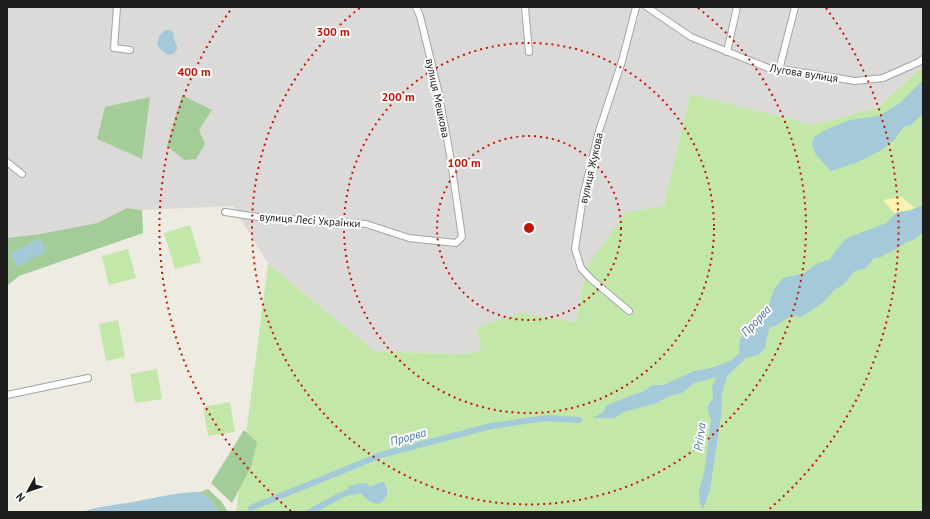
<svg xmlns="http://www.w3.org/2000/svg" width="930" height="519" viewBox="0 0 930 519" font-family="'PT Sans',sans-serif">
	<style>
		.residential { fill: #dbdad9 }
		.grass { fill: #c3e7a9 }
		.forest { fill: #a4cc98 }
		.sand { fill: #fdf3b1 }
		.water { fill: #a4cada }
		.lines { fill: none; stroke-linecap: round; stroke-linejoin: round }
		.canal { stroke: #a4cada; stroke-width: 6 }
		.street-casing { stroke: #a4a4a4; stroke-width: 8 }
		.street { stroke: #fff; stroke-width: 6 }
		.ring { fill: none; stroke: #c31406; stroke-width: 2; stroke-dasharray: 2 4 }
		.labels { text-anchor: middle; stroke-width: 4; stroke-linejoin: round; paint-order: stroke }
		.street-label { font-size: 11px; fill: #1d1d1d; stroke: #fff }
		.water-label { font-size: 12px; font-style: italic; fill: #4c74a9; stroke: #fff }
		.centre { fill: #c31406; stroke: #fff; stroke-width: 2 }
		.ring-label { font-size: 12px; text-anchor: middle; font-weight: bold; fill: #c31406; stroke: #fff; stroke-width: 4; stroke-linejoin: round; paint-order: stroke }
	</style>
	<rect width="100%" height="100%" fill="#eeebe2"/>
	<polygon class="residential" points="7,7 923,7 923,66 878,107 814,125 690,94 664,206 587,266 576,322 521,313 481,351 460,354 375,351 268,264 233,206 142,210 127,208 97,223 40,234 7,238"/>
	<g class="grass">
		<polygon points="923,66 923,512 236,512 268,264 375,351 460,354 481,351 477,327 521,313 576,322 587,266 626,212 664,206 690,94 814,125 878,107"/>
		<polygon points="190,225 201,262 175,269 164,233"/>
		<polygon points="128,249 136,278 109,285 102,256"/>
		<polygon points="118,320 125,357 106,361 99,324"/>
		<polygon points="157,369 162,399 135,403 130,374"/>
		<polygon points="230,402 235,432 208,436 203,407"/>
	</g>
	<g class="forest">
		<polygon points="182,95 212,110 199,130 205,144 196,159 184,160 167,146"/>
		<polygon points="150,97 142,159 97,139 105,107"/>
		<polygon points="127,208 142,210 143,233 19,276 7,286 7,238 40,234 97,223"/>
		<polygon points="244,430 257,442 251,467 232,503 211,483"/>
		<polygon points="208,489 221,501 228,512 219,512 209,498 200,492"/>
	</g>
	<path class="sand" d="M 902,197 L 915,208 C 909,211 899,210 895,214 L 883,200 Z"/>
	<g class="water">
		<polygon points="165,30 170,30 173,32 174,40 178,48 174,54 167,55 159,48 157,43 159,36"/>
		<polygon points="923,80 923,114 912,124 904,127 895,139 880,151 856,163 831,171 816,155 812,144 814,137 825,130 850,120 879,116 900,103"/>
		<polygon points="923,205 923,232 915,239 905,243 896,249 881,257 874,258 866,268 855,271 843,285 834,290 825,301 809,312 801,317 791,316 775,326 770,327 767,337 765,348 758,355 746,358 727,376 722,394 721,416 710,490 703,509 700,504 699,490 704,473 711,420 707,408 713,398 712,387 717,377 694,383 682,393 669,396 657,403 624,412 614,418 593,418 603,412 607,405 646,390 652,385 663,385 694,371 711,368 732,360 739,353 740,339 766,313 774,289 783,278 805,273 816,264 830,259 845,239 886,223 897,212 909,211"/>
		<polygon points="39,238 46,251 17,267 10,254"/>
		<path d="M 381,482 L 384,482 L 387,488 L 387,495 C 380,510 369,503 361,493 L 353,495 L 347,487 L 352,485 L 367,483 L 370,487 Z"/>
		<path d="M 200,492 L 209,498 L 219,512 L 83,512 C 100,505 120,505 138,501 C 159,497 179,492 200,492 Z"/>
	</g>
	<g class="lines">
		<g class="canal">
			<polyline points="251,508 381,455 491,426 546,418 579,420"/>
			<polyline points="310,512 341,495 357,490"/>
		</g>
		<defs>
			<g id="street">
				<polyline points="117,7 114,48 130,50"/>
				<polyline points="525,7 529,52"/>
				<polyline points="647,7 691,37 771,69 787,70 855,81 883,78 919,62 923,59"/>
				<polyline points="727,52 737,7"/>
				<polyline points="779,70 795,7"/>
				<polyline points="7,162 22,174"/>
				<polyline points="225,212 258,217 366,224 409,238 456,243 462,237 450,155 438,90 420,16 416,7"/>
				<polyline points="629,311 591,279 581,268 575,249 583,197 599,131 622,61 636,7"/>
				<polyline points="7,395 88,378"/>
			</g>
		</defs>
		<use href="#street" class="street-casing"/>
		<use href="#street" class="street"/>
	</g>
	<g class="ring">
		<circle cx="529" cy="228" r="92"/>
		<circle cx="529" cy="228" r="185"/>
		<path d="M698 8A277 277 0 1 1 360 8"/>
		<path d="M291 511A370 370 0 0 1 232 8M826 8A370 370 0 0 1 767 511"/>
	</g>
	<g class="labels">
		<g class="street-label">
			<text transform="translate(804 73) rotate(9)" y="4">Лугова вулиця</text>
			<text transform="translate(438 98) rotate(78)" y="4">вулиця Мешкова</text>
			<text transform="translate(591 168) rotate(-77)" y="4">вулиця Жукова</text>
			<text transform="translate(310 220) rotate(4)" y="4">вулиця Лесі Українки</text>
		</g>
		<g class="water-label">
			<text transform="translate(756 321) rotate(-47)" y="4">Прорва</text>
			<text transform="translate(408 437) rotate(-15)" y="4">Прорва</text>
			<text transform="translate(700 437) rotate(-82)" y="4">Prirva</text>
		</g>
	</g>
	<circle cx="529" cy="228" r="6" class="centre"/>
	<g class="ring-label">
		<text x="333" y="36">300 m</text>
		<text x="194" y="76">400 m</text>
		<text x="398" y="101">200 m</text>
		<text x="464" y="167">100 m</text>
	</g>
	<rect width="930" height="519" fill="none" stroke="#1d1d1d" stroke-width="16"/>
	<g transform="translate(28 491) rotate(230)" stroke="#ffffff" stroke-width="3" paint-order="stroke">
	<path d="M0-3L7 15L0 10L-7 15Z" fill="#1d1d1d"/>
	<text y="-6" font-size="11" font-weight="bold" text-anchor="middle" fill="#1d1d1d">N</text>
	</g>
</svg>
